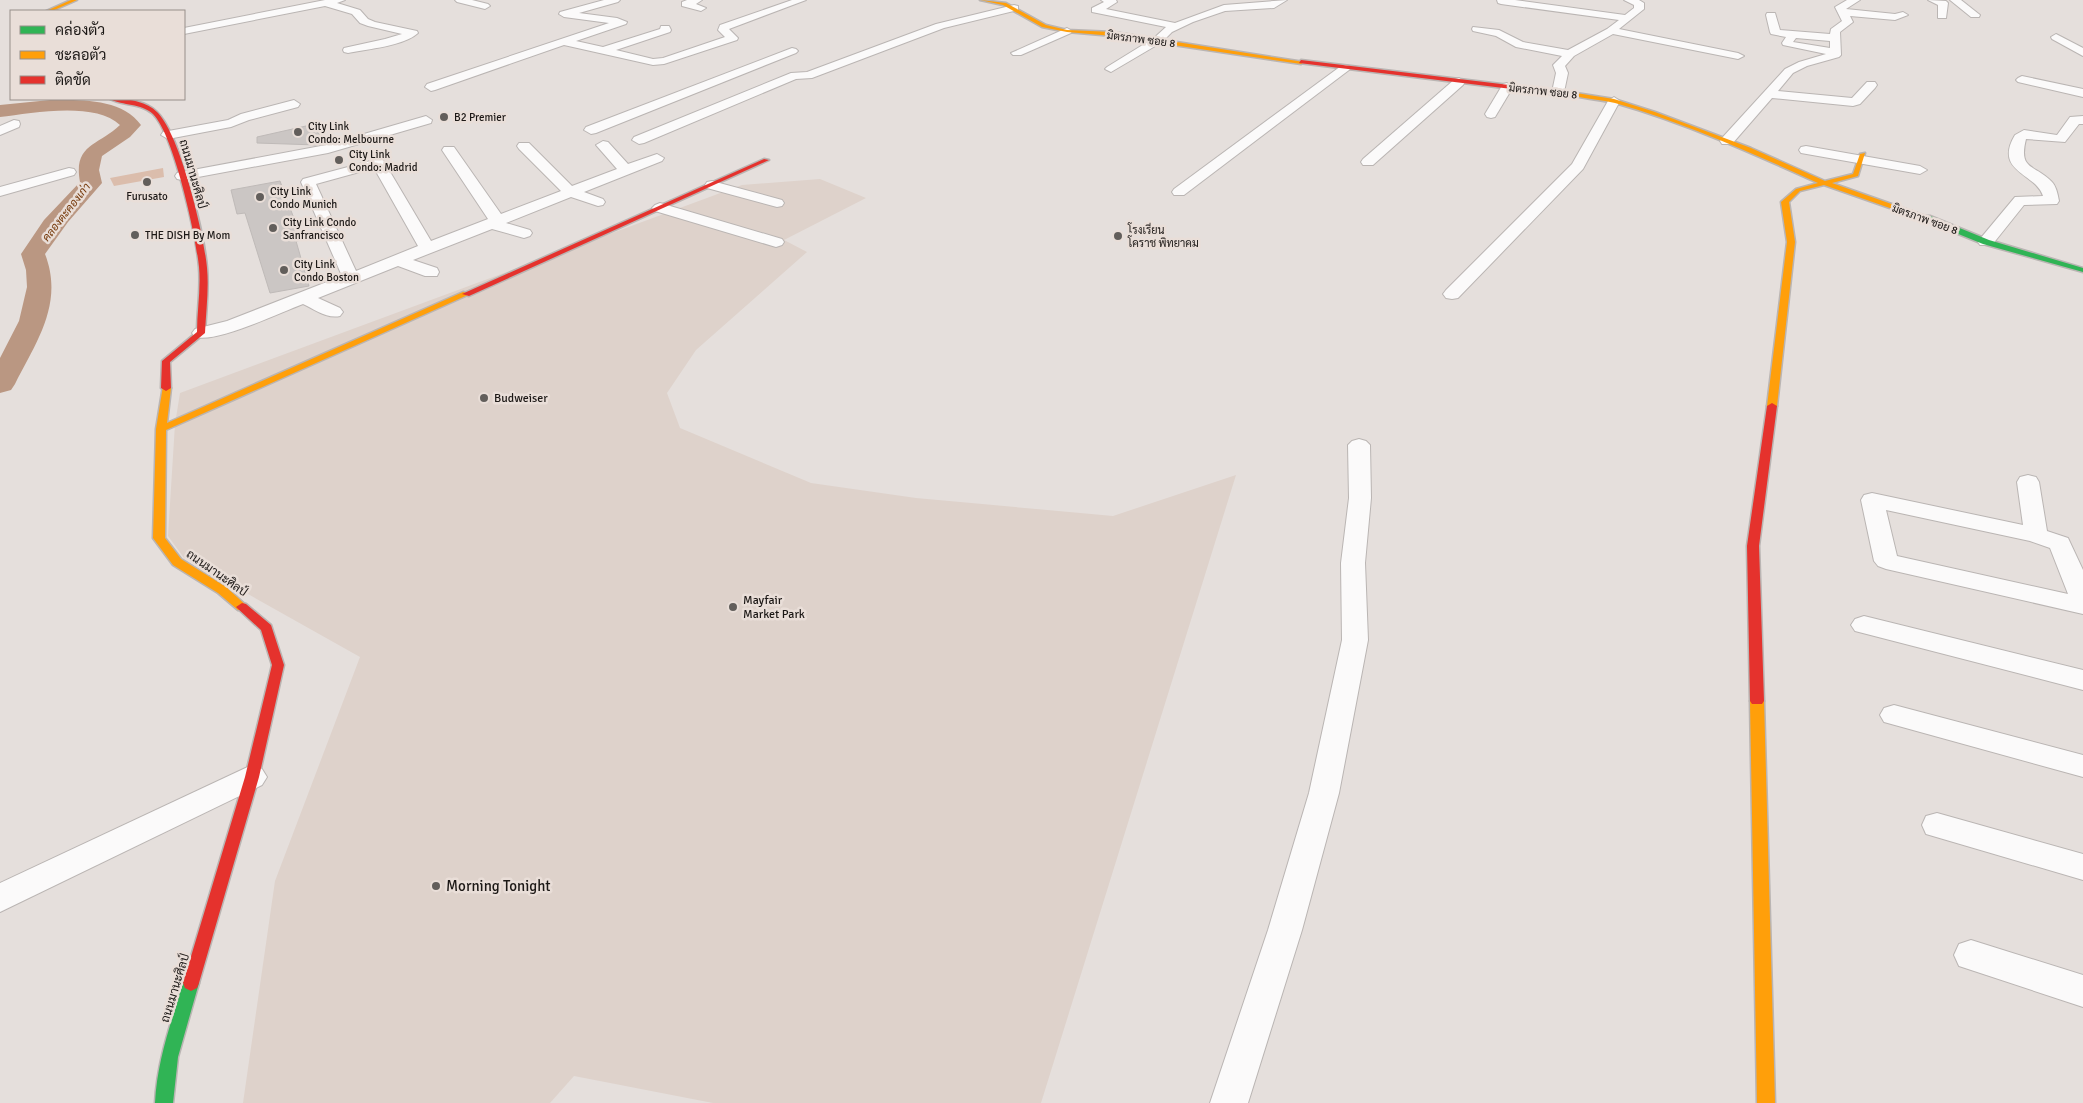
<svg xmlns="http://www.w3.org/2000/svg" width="2083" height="1103" viewBox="0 0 2083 1103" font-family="Signika,Sarabun,sans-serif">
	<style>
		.built { fill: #ded2cb }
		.green { fill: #dbbdac }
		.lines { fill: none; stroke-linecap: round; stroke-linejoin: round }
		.river { fill: #ba9782; fill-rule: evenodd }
		.building { fill: #cbc6c4; stroke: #bfbab8 }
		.street-casing { stroke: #bab5b3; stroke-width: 2 }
		.fast-casing { stroke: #bab5b3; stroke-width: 3 }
		.slow-casing { stroke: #bab5b3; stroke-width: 3 }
		.jam-casing { stroke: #bab5b3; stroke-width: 3 }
		.street { fill: #fbfafa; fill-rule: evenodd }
		.fast { fill: #30b455; fill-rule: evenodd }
		.slow { fill: #ff9f0a; fill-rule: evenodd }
		.jam { fill: #e5322d; fill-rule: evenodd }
		.poi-dot { fill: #625e5b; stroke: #e9ded8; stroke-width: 2 }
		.labels { text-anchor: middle; stroke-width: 5; stroke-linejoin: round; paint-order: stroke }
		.far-street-label { font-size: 11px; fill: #1c1816; stroke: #e9ded8 }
		.far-poi-label { font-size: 11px; fill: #1c1816; stroke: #e9ded8; text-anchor: start }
		.far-water-label { font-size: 11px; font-style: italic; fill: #753809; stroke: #e9ded8 }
		.street-label { font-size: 12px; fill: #1c1816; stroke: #e9ded8 }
		.poi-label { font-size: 12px; fill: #1c1816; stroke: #e9ded8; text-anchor: start }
		.near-poi-label { font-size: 15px; fill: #1c1816; stroke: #e9ded8; text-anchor: start }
	</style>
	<rect width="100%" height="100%" fill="#e5dfdc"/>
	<polygon class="built" points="820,179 866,198 784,240 807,252 696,350 667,393 680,428 811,483 916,498 1113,516 1236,475 1041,1103 713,1103 574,1076 550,1103 243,1103 275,881 360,657 184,558 168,536 175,424 180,393 742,185"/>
	<polygon class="green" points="163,168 164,177 114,186 110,178"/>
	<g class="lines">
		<path class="river" d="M 50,100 C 80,100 122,98 141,125 L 130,137 L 102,156 L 99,170 L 102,183 L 68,222 L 45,254 C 64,303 37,341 15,384 L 11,390 L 0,393 L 0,358 L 19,321 L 27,287 L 26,270 L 21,254 L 44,220 L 80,182 C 73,144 98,146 120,125 C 95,101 32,113 0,117 L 0,105 Z"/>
	</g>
	<g class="building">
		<polygon points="306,126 332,141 317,145 257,143 257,137"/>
		<polygon points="280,181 302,240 296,241 309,286 270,293 245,213 237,214 231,190"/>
	</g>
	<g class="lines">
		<defs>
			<g id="street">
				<path d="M 325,0 L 345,0 L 337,3 L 360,10 L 368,19 L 375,22 L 417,31 L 418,33 C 404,46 368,49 348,53 L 344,52 L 343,50 L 344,48 L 385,39 L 402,34 L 368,26 L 360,23 L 352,14 L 325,6 L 184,34 L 184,28 Z"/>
				<polygon points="455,0 472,0 488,4 490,6 485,9 457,2"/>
				<polygon points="604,0 620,0 618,2 579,13 617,18 627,22 626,24 576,41 603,47 660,29 661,26 669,26 671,30 670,32 616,50 653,59 663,58 725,37 718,30 720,25 792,0 806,0 729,29 738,38 737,40 664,64 653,65 564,45 435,90 431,91 425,87 427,84 609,23 564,17 559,14 560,12"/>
				<polygon points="687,0 702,0 696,4 706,8 701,11 682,6 682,2"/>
				<polygon points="1101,0 1116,0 1117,2 1106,9 1175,23 1224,5 1287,0 1274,8 1225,11 1193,22 1172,32 1162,42 1111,72 1105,69 1107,67 1154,38 1166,27 1092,12 1092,8 1104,2"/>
				<polygon points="1497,0 1515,0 1625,15 1634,8 1634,5 1624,0 1639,0 1644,3 1644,9 1619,29 1738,53 1744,56 1738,59 1613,34 1574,56 1565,66 1568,73 1564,92 1558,96 1552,92 1556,73 1553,65 1562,56 1516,47 1496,36 1473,31 1472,29 1473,27 1499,30 1523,42 1568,50 1607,29 1619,20 1501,4 1498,3"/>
				<path d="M 1847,0 L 1860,0 L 1846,9 L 1895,14 L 1903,12 L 1908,15 L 1895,20 L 1850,16 L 1853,22 L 1840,32 L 1841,55 L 1839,57 L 1807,66 L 1793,73 L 1778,91 L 1852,98 L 1867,82 L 1875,82 L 1877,85 L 1875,88 L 1860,104 L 1853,106 L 1772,98 L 1732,144 L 1722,144 L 1720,141 L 1722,138 L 1785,69 L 1799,62 L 1826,54 L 1783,45 L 1782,43 L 1786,37 L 1771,34 L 1770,32 L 1766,15 L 1767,13 L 1775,13 L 1780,30 L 1830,34 L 1831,29 L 1842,21 L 1835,7 ZM 1796,38 L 1830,41 L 1830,48 L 1793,42 Z"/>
				<polygon points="1928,0 1946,1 1948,3 1946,18 1938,18 1938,5"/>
				<polygon points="1950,0 1961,0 1980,15 1979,17 1971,17"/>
				<polygon points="1014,5 1018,6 1018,10 944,28 812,78 796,79 644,143 639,144 632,140 634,137 791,73 807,72 936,24"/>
				<polygon points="1067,28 1072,31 1071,33 1021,55 1013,55 1011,53"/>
				<polygon points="2056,34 2083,48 2083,56 2052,39 2051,37"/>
				<polygon points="792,48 796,49 798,51 796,53 596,133 591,134 584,130 586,127"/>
				<polygon points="1345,65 1349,66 1351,68 1349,70 1184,195 1174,195 1172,192 1174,189 1341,66"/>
				<polygon points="2022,76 2083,89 2083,97 2018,82 2016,80 2018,78"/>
				<polygon points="1459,78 1465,82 1463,85 1373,165 1363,165 1361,162 1363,159 1455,79"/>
				<polygon points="1507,83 1513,87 1495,117 1491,118 1487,117 1485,114 1503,84"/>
				<polygon points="1614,97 1620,101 1583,169 1458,298 1452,299 1446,298 1443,294 1446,290 1572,164 1608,101"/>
				<polygon points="294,100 300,104 298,107 249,120 231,127 168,139 161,135 163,132 228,120 241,114"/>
				<polygon points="426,116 432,120 431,123 328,153 182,180 177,179 175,176 177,173 182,172 326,145"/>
				<path d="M 2083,116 L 2083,124 L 2079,124 L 2065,142 L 2026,139 C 2018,171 2035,164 2052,182 C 2056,186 2058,195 2059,201 L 2057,204 L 2024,205 L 1992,245 L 1980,245 L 1978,242 L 1980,239 L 2015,197 L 2043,196 C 2036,173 1993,172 2015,135 L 2024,130 L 2057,135 L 2070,117 Z"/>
				<polygon points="14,120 19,121 20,124 19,127 0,135 0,126"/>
				<path d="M 603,141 L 608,142 L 628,164 L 657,154 L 664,158 L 662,161 L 584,192 L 603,199 L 605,202 L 603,205 L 598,206 L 571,197 L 506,223 L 530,230 L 532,233 L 530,236 L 524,238 L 492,229 L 413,260 L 437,268 L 439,272 L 437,276 L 425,276 L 398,266 L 318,298 L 340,308 L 343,312 L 340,316 C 327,319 314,309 303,304 C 279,313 217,343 195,337 L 192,333 L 195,329 L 227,321 L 342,276 L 301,182 L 303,179 L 378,159 L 383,160 L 431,241 L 488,219 L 442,150 L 444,147 L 454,147 L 501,214 L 561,191 L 519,149 L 517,146 L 519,143 L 529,143 L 572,186 L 617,169 L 596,145 ZM 374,168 L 418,246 L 356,271 L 316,184 Z"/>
				<polygon points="1806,146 1920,166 1927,170 1920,174 1801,153 1799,150 1801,147"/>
				<polygon points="69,168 74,169 76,172 74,175 0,196 0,187"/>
				<polygon points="712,181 782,200 784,203 782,206 777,207 707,188 705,185 707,182"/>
				<polygon points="660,203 782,239 784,242 782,245 776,247 655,211 652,208 655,205"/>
				<polygon points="1359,439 1366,441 1370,445 1371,498 1365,563 1368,640 1339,793 1302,930 1248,1103 1210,1103 1268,930 1309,793 1342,640 1341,563 1349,498 1348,445 1352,441"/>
				<path d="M 2028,475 L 2036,477 L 2039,482 L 2047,531 L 2068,538 L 2083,570 L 2083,614 L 1886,569 L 1878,566 L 1874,561 L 1861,500 L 1864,495 L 1872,493 L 2023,525 L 2017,482 L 2020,477 ZM 1886,510 L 2030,541 L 2050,548 L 2068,594 L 1897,556 Z"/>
				<polygon points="1864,616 2083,670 2083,690 1855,631 1851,625 1855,619"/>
				<polygon points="1894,705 2083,755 2083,777 1884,722 1880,715 1884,708"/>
				<polygon points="252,765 262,769 267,777 262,785 0,912 0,883"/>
				<polygon points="1937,813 2083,854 2083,880 1926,834 1922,825 1926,816"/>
				<polygon points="1971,940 2083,975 2083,1007 1959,966 1954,955 1959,944"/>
			</g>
			<g id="fast">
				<polygon points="1924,216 1930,216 1989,240 2083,268 2083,272 1983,244 1924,220"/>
				<path d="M 191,975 L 197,978 L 199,983 L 178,1057 L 173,1103 L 155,1103 C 157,1061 171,1023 183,983 L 185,978 Z"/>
			</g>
			<g id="slow">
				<polygon points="71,0 77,0 52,11 46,11"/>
				<polygon points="980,0 1006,3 1046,25 1067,30 1113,32 1304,62 1301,64 1113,36 1067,32 1042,27 1003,5"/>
				<path d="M 1576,93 L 1614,99 L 1655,112 L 1751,148 L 1825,181 L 1853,174 L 1860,154 L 1865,153 L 1858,176 L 1832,183 L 1931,218 L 1924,220 L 1824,185 L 1800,191 L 1789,202 L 1795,242 L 1777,406 L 1775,408 L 1769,408 L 1767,406 L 1787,242 L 1781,202 L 1796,189 L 1818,183 C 1752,153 1685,123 1615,103 C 1602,100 1588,99 1574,96 Z"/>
				<polygon points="463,292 470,294 166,430 165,538 181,559 226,587 248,607 246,610 238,610 218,593 173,565 153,538 156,429 163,386 166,385 171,388 167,423"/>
				<polygon points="1757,696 1762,698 1764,701 1775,1103 1757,1103 1750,701 1752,698"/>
			</g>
			<g id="jam">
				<polygon points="1301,60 1576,93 1579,95 1576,97 1299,63"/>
				<path d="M 110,99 C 125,98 146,101 157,112 C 180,134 204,234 207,268 C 209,289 206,311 205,333 L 170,362 L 171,388 L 166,391 L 161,388 L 162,361 L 197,332 C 197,311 201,289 199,267 C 196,236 174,135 153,114 C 141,103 123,106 110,99 Z"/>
				<polygon points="764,159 769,160 469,296 462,294"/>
				<polygon points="1772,403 1777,406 1759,546 1764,701 1762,704 1752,704 1750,701 1747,546 1767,406"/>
				<polygon points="242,603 246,604 271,625 284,665 259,777 199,983 197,988 191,991 185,988 183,983 245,777 272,665 261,630 236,607"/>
			</g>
		</defs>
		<use href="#street" class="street-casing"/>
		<use href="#fast" class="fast-casing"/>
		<use href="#slow" class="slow-casing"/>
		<use href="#jam" class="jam-casing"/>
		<use href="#street" class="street"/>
		<use href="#fast" class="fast"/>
		<use href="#slow" class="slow"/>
		<use href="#jam" class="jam"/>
	</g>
	<g class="poi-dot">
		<circle cx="444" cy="117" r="5"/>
		<circle cx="298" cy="132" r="5"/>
		<circle cx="339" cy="160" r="5"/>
		<circle cx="147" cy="182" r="5"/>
		<circle cx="260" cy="197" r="5"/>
		<circle cx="273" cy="228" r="5"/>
		<circle cx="135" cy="235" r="5"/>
		<circle cx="1118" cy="236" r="5"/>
		<circle cx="284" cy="270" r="5"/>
		<circle cx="484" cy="398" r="5"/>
		<circle cx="733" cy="607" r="5"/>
		<circle cx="436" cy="886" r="5"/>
	</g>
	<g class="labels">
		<g class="far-street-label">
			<text transform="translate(1141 39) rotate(7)" y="4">มิตรภาพ ซอย 8</text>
			<text transform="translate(1543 91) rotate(6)" y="4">มิตรภาพ ซอย 8</text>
			<text transform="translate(1925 219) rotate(20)" y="4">มิตรภาพ ซอย 8</text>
		</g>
		<g class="far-poi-label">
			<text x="454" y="121">B2 Premier</text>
			<text x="308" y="130">City Link<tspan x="308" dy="13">Condo: Melbourne</tspan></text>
			<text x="349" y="158">City Link<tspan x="349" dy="13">Condo: Madrid</tspan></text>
			<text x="270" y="195">City Link<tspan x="270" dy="13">Condo Munich</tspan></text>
			<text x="147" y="200" text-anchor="middle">Furusato</text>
			<text x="283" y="226">City Link Condo<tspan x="283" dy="13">Sanfrancisco</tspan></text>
			<text x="1128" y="234">โรงเรียน<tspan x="1128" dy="13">โคราช พิทยาคม</tspan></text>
			<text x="145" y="239">THE DISH By Mom</text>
			<text x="294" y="268">City Link<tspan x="294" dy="13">Condo Boston</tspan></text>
		</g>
		<g class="far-water-label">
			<text transform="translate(66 212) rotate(-52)" y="4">คลองตะคองเก่า</text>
		</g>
		<g class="street-label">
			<text transform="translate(193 174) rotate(74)" y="4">ถนนมานะศิลป์</text>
			<text transform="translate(217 573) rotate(35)" y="4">ถนนมานะศิลป์</text>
			<text transform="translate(175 988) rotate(-73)" y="4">ถนนมานะศิลป์</text>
		</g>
		<g class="poi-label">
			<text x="494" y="402">Budweiser</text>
			<text x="743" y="604">Mayfair<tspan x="743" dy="14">Market Park</tspan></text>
		</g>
		<g class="near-poi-label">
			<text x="446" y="891">Morning Tonight</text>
		</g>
	</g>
	<rect x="10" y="10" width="175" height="90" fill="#e9ded8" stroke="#978f8a"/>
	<rect x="20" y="26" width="25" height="8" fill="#30b455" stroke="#978f8a"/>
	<text x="55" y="35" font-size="15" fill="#1c1816">คล่องตัว</text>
	<rect x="20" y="51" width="25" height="8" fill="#ff9f0a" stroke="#978f8a"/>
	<text x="55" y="60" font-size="15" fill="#1c1816">ชะลอตัว</text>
	<rect x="20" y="76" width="25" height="8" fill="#e5322d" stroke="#978f8a"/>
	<text x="55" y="85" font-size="15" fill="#1c1816">ติดขัด</text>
</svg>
